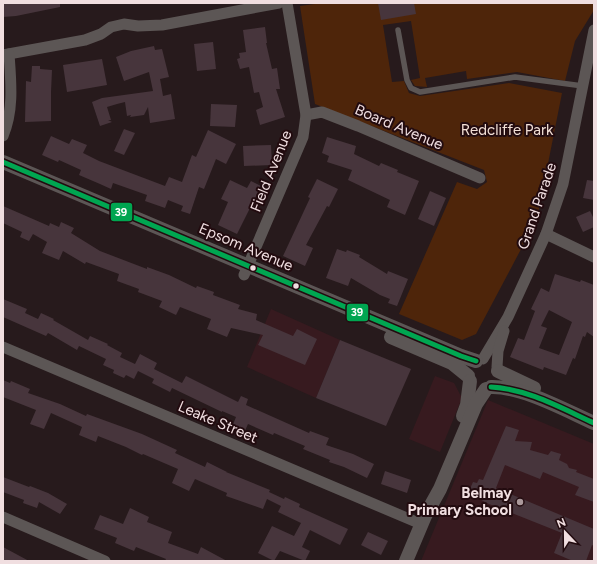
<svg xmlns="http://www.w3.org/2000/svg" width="597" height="564" viewBox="0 0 597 564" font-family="Figtree,sans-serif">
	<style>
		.built { fill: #371a1f }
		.green { fill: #4e250a }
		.building { fill: #47353c; fill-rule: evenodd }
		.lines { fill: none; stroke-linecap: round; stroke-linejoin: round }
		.service { stroke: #5c5655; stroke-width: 5.5 }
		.minor { stroke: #5c5655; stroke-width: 11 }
		.tertiary { stroke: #5c5655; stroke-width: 14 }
		.bus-1-casing { stroke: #220b0f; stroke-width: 8 }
		.bus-1 { stroke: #00a651; stroke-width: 5 }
		.bus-dot { fill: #f0dee0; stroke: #220b0f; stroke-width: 1.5 }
		.poi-dot { fill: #aa999b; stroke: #220b0f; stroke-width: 1.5 }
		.labels { text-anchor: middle; stroke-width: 4; stroke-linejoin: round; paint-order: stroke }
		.street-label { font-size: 15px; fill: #f0dee0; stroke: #220b0f }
		.park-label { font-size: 15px; fill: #f2dfd5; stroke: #220b0f }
		.poi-label { font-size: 15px; font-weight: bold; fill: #f0dee0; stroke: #220b0f; text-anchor: end }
		.line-badge { stroke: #220b0f; stroke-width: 1.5 }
		.badge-label { font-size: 11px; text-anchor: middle; font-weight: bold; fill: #fff }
	</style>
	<rect width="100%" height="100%" fill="#271a1c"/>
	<g class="built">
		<polygon points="271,309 340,340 316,398 247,367"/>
		<polygon points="435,376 454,383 462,398 440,452 409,439"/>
		<polygon points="488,400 594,444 594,561 421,561"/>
	</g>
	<polygon class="green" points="322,3 594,3 594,10 575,41 565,81 517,72 467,79 466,71 425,78 427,87 415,86 411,80 420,78 411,21 383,25 392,82 404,81 409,93 420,96 509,83 562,93 537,219 476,334 462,340 399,314 457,182 477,189 487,182 484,170 315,104 300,6"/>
	<g class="building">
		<polygon points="3,3 60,3 60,7 16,16 3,17"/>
		<polygon points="378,3 414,3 416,14 381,20"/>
		<polygon points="265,27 267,43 266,43 272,69 277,68 280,89 276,89 285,117 260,125 256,110 263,107 259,92 254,93 249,67 240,69 237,59 240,58 239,53 246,52 243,30"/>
		<polygon points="213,42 216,69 197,71 194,44"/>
		<polygon points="154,46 155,50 162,49 169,77 160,79 163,96 171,94 175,119 150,123 148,107 144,115 130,117 131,115 127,116 125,102 117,104 107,107 111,120 108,120 112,122 100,126 92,102 102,98 153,91 149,72 124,81 116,57 131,51"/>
		<polygon points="102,59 107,85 67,92 63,65"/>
		<polygon points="32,66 40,66 40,69 52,70 51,92 51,121 25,122 26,81 31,82"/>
		<polygon points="211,104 237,105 235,127 210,126"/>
		<polygon points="124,129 135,133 124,155 114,151"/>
		<polygon points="208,130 236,144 226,164 216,159 204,189 199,187 190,214 181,211 183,206 168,200 165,208 145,201 147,195 113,183 111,189 100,184 79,175 81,170 59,160 58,162 42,155 51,136 69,144 72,139 87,145 83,153 99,161 165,186 169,177 182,182 192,155 196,157"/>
		<polygon points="327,137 356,146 354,154 379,166 381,163 398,170 397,172 419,181 405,215 387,207 390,200 348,180 352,170 327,162 329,156 322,153"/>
		<polygon points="271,145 272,165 244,166 243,146"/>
		<polygon points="317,179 338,189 329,207 327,206 306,245 313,248 305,266 283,256 310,198 308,197"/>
		<polygon points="230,180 247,188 251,181 261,186 237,234 218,225 228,202 221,199"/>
		<polygon points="587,180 594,181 594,200 583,198"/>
		<polygon points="430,191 446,198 434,226 418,219"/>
		<polygon points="3,206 49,226 50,223 59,227 61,222 74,228 71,233 100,251 147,269 147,267 169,275 196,288 197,286 214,292 213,295 240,305 238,309 257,314 256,320 293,336 297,329 317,339 305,365 258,345 263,335 231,328 227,337 207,329 211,319 180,307 176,315 159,307 162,301 138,292 139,289 117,281 119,274 86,262 85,264 63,251 59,260 42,253 47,242 33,234 29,241 20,237 22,232 3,223"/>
		<polygon points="590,211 594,219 594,227 583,232 576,217"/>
		<polygon points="337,249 346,252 347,250 360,255 359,257 387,274 388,271 408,279 397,306 388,303 390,299 380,295 351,278 348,286 326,278"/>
		<path d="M 555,274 L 580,282 L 581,280 L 594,285 L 594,337 L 587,332 L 585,337 L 583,336 L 575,359 L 573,358 L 566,375 L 544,367 L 543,370 L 510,357 L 518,338 L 524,340 L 535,311 L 531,309 L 541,288 L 549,292 ZM 549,310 L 572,322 L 559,355 L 539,348 L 547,328 L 541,326 Z"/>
		<polygon points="3,299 27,309 25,313 38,319 41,313 54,319 53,320 88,340 90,336 108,344 107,345 122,353 120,357 135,364 140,354 157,363 154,369 182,383 186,376 238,402 241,396 248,399 246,405 309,433 310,431 329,438 326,445 353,454 374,464 367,478 344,467 329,462 330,460 303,449 305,446 274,433 273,435 248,424 244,433 232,427 236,417 222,411 222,412 172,388 170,392 152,383 154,379 138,371 134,379 126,375 124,378 113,373 114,370 103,365 106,359 79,346 77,350 48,333 46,336 3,317"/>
		<polygon points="340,340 411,369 386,426 316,398"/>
		<polygon points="3,380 10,383 11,381 30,389 28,393 60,404 86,416 87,414 142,434 177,450 175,453 205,467 207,462 227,472 226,472 270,490 269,492 284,499 285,497 300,504 299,507 348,529 340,545 310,530 302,547 310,551 305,561 280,551 274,561 258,553 272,526 294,536 301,523 278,512 281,506 267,499 263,509 226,496 227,493 195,479 189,491 172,483 178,469 143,454 142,455 126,447 98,436 96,442 79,435 82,427 51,413 44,429 30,424 36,410 3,397"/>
		<polygon points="506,426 519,430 515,441 532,442 530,450 548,455 551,451 561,454 559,460 567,464 569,468 577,470 576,472 594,479 594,502 575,495 579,487 543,472 540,479 505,465 496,488 594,529 594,546 592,545 586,561 573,561 554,553 562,533 489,504 468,493 473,482 477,483 479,479 483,480"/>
		<polygon points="385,471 411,480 407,493 381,484"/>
		<polygon points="3,477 29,487 30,486 48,493 67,504 60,514 39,502 37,508 23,503 24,500 3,492"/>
		<polygon points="130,508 149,517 147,522 172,532 168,543 198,554 201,547 227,561 165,561 166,559 136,547 134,551 115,543 117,538 94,529 100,515 123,524"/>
		<polygon points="368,532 388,541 381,555 361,545"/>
		<polygon points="3,547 29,561 3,561"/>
	</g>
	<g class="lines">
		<polyline class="service" points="398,30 407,80 411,88 420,92 515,77 583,86"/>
		<g class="minor">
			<polyline points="3,55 85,40 101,34 111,27 124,24 138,26 162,25 279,3"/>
			<polyline points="306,115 322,112 358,126 480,178"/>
			<path d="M 3,136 C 14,110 11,82 9,54"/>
			<polyline points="546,234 594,257"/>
			<polyline points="244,275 303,137 306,115 287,3"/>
			<polyline points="3,347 421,524"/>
			<polyline points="483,359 508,317 546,234 563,184 594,30"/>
			<polyline points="497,367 498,351 504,331"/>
			<polyline points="3,517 105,561"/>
		</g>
		<g class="tertiary">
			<polyline points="3,162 461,356 476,361"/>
			<polyline points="391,337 452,363 468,376"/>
			<polyline points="498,371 534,388"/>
			<path d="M 491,387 C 521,386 565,410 594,423"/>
			<polyline points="463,416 467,405 470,381"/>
			<polyline points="406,561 425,516 440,489 476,404 486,389"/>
		</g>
		<defs>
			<g id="bus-1">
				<polyline points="3,162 461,356 476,361"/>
				<path d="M 491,387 C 528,389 561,408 594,423"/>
			</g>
		</defs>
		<use href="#bus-1" class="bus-1-casing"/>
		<use href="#bus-1" class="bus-1"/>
	</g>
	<g class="bus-dot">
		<circle cx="253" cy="268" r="3.5"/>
		<circle cx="296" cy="286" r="3.5"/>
	</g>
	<circle class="poi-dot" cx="520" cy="502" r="4"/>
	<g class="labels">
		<g class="street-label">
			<text transform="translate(399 127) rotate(23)" y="5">Board Avenue</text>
			<text transform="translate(271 171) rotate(-68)" y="5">Field Avenue</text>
			<text transform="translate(537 206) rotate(-71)" y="5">Grand Parade</text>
			<text transform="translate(246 247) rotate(23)" y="5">Epsom Avenue</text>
			<text transform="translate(218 422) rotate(23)" y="5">Leake Street</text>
		</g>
		<g class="park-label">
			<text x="507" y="135">Redcliffe Park</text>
		</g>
		<g class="poi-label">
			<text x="512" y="498">Belmay<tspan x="512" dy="17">Primary School</tspan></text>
		</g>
	</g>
	<g class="line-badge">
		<rect x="110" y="202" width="23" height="20" rx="4" fill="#00a651"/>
		<rect x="346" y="303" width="23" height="19" rx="4" fill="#00a651"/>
	</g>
	<g class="badge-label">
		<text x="121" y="216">39</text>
		<text x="357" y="316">39</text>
	</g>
	<rect width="597" height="564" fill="none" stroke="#f0dee0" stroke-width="8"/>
	<g transform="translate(565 532) rotate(338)" stroke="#220b0f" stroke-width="3" paint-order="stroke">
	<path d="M0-3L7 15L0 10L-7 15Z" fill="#f0dee0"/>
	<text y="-6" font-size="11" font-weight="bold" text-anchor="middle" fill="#f0dee0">N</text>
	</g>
</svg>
